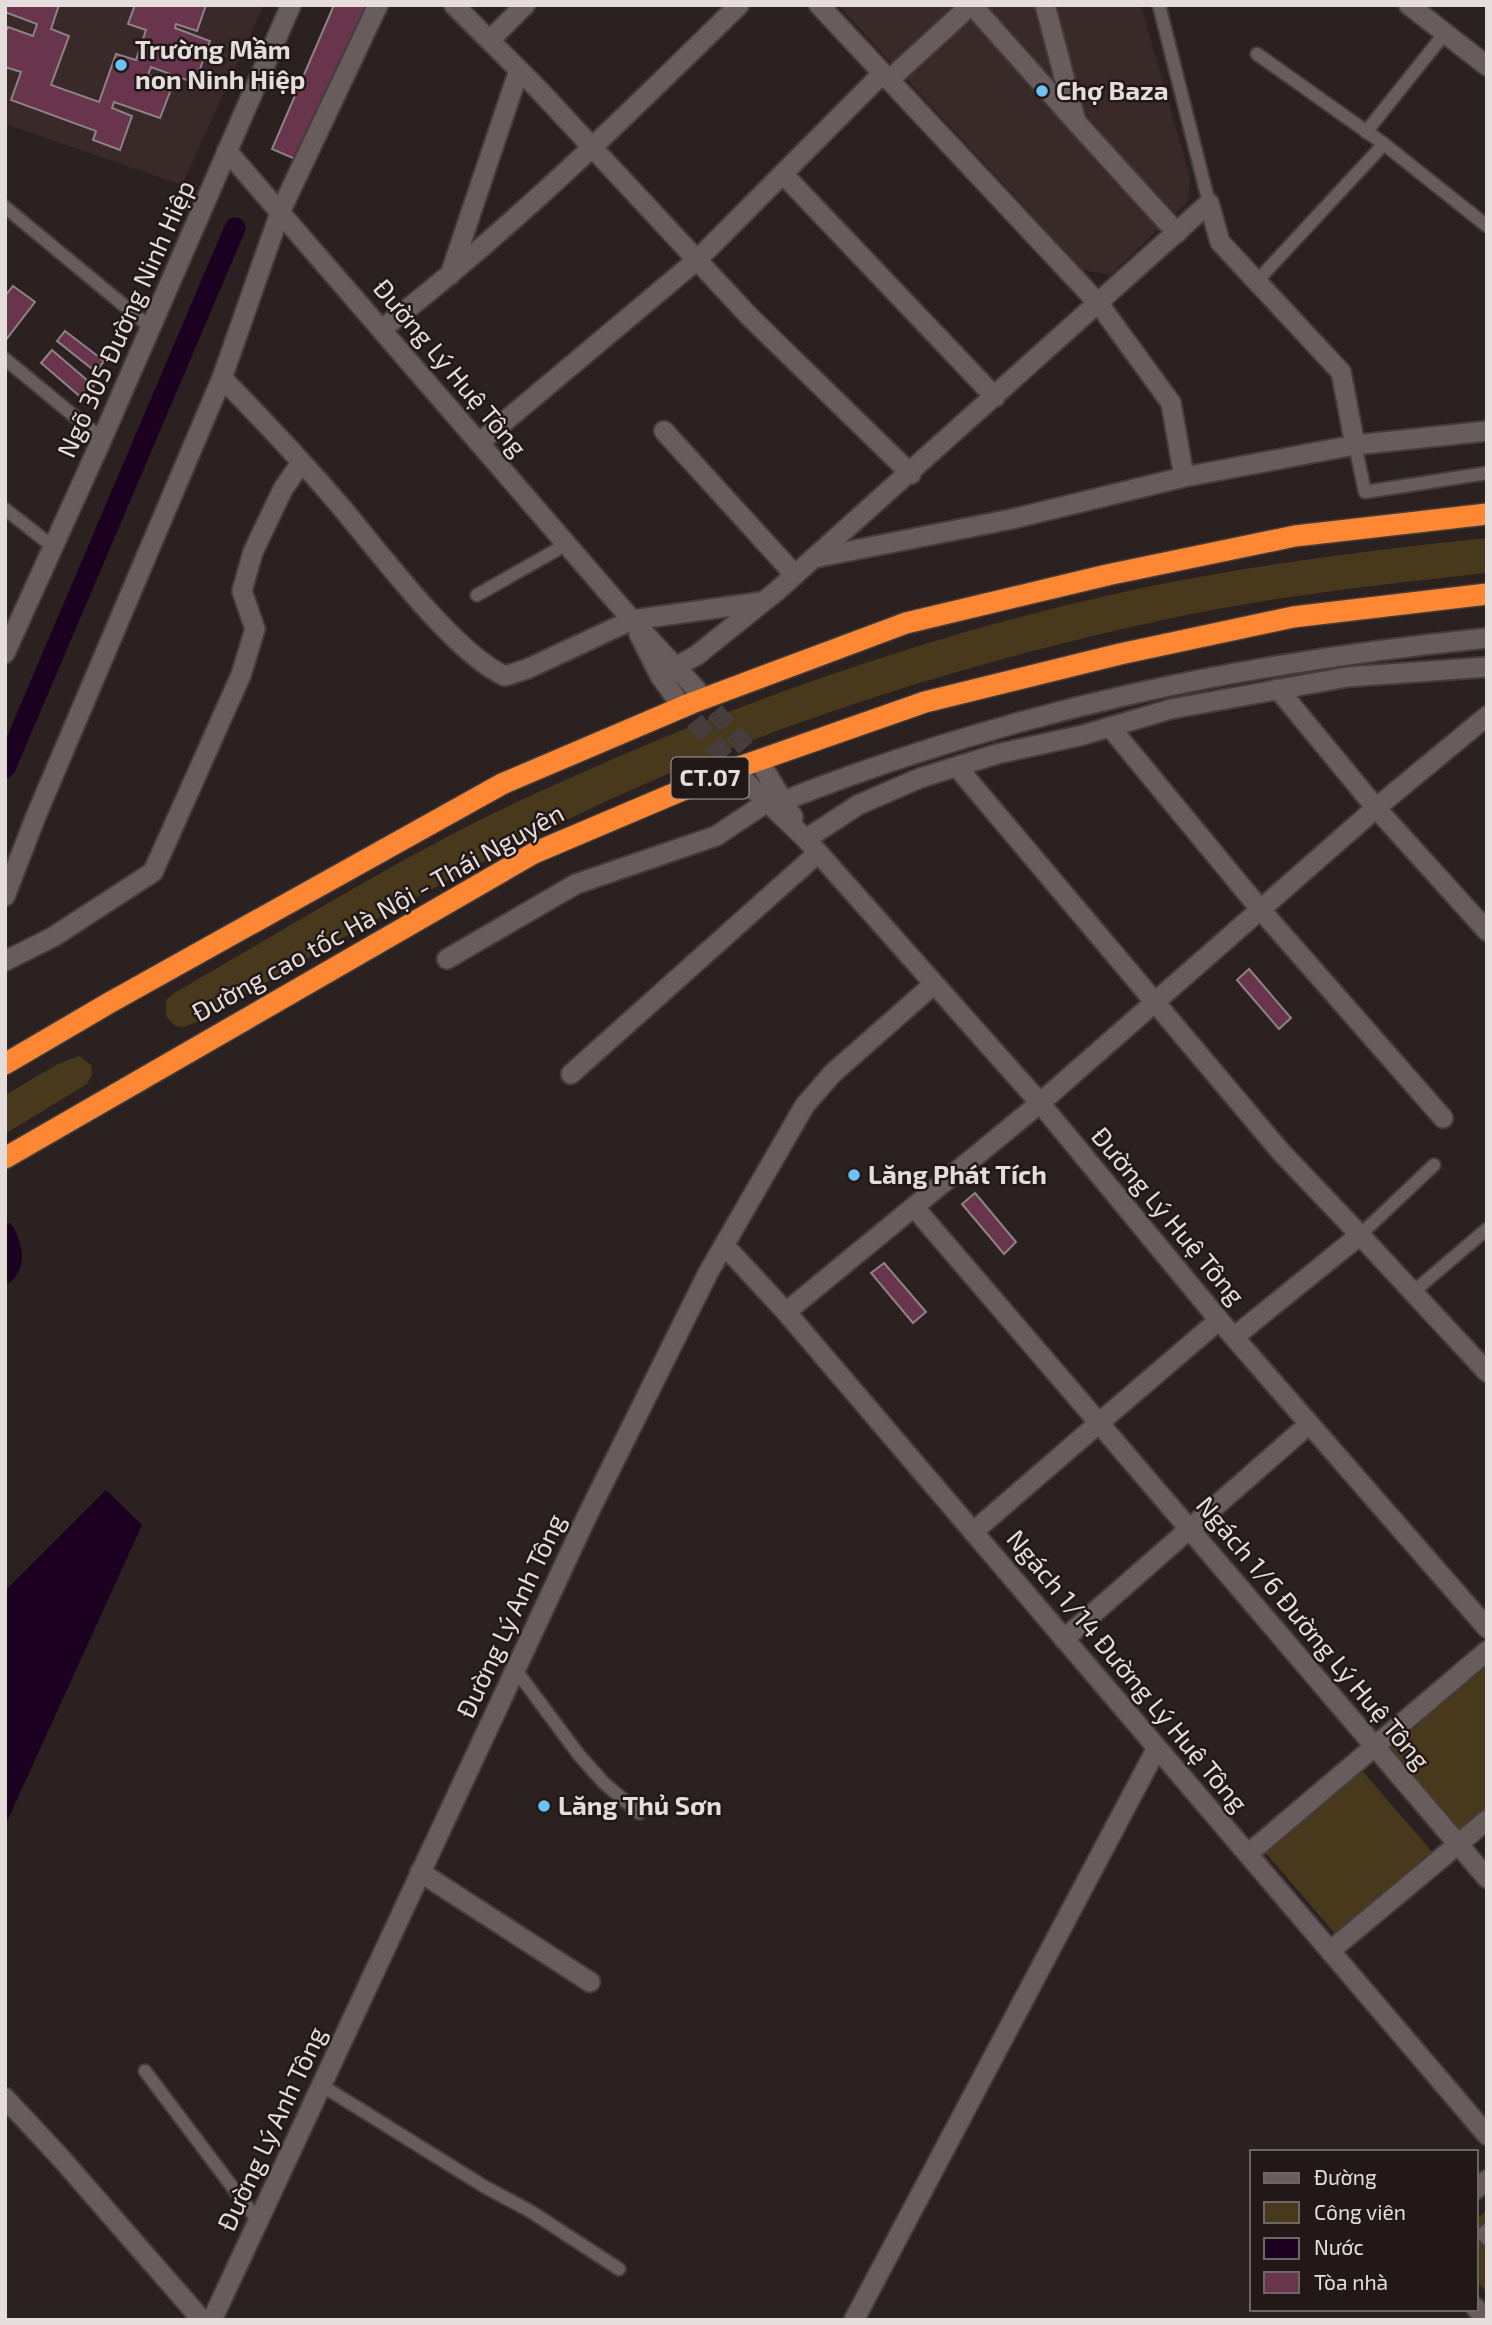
<svg xmlns="http://www.w3.org/2000/svg" width="1492" height="2325" viewBox="0 0 1492 2325" font-family="'Exo 2',sans-serif">
	<style>
		.built { fill: #392928 }
		.green { fill: #48391d }
		.water { fill: #1c0020 }
		.lines { fill: none; stroke-linecap: round; stroke-linejoin: round }
		.canal { stroke: #1c0020; stroke-width: 21 }
		.building { fill: #68354c; stroke: #8e8286; stroke-width: 2 }
		.secondary-tunnel { stroke: #473d3c; stroke-width: 19; stroke-dasharray: 19 10; stroke-linecap: butt }
		.service-casing { stroke: #453d3c; stroke-width: 16 }
		.minor-casing { stroke: #453d3c; stroke-width: 23 }
		.tertiary-casing { stroke: #453d3c; stroke-width: 23 }
		.secondary-casing { stroke: #453d3c; stroke-width: 23 }
		.motorway-casing { stroke: #453d3c; stroke-width: 24 }
		.service { stroke: #685d5c; stroke-width: 12 }
		.minor { stroke: #685d5c; stroke-width: 19 }
		.tertiary { stroke: #685d5c; stroke-width: 19 }
		.secondary { stroke: #685d5c; stroke-width: 19 }
		.motorway { stroke: #fd8732; stroke-width: 21 }
		.poi-dot { fill: #6ec2f3; stroke: #211817; stroke-width: 2.5 }
		.labels { text-anchor: middle; stroke-width: 5; stroke-linejoin: round; paint-order: stroke }
		.shield { fill: #211817; stroke: #aaa2a1; stroke-width: 2 }
		.shield-label { font-size: 24px; font-weight: bold; fill: #e4dddc }
		.poi-label { font-size: 26px; font-weight: bold; fill: #e4dddc; stroke: #211817; text-anchor: start }
		.street-label { font-size: 26px; fill: #e4dddc; stroke: #211817 }
	</style>
	<rect width="100%" height="100%" fill="#2b2120"/>
	<g class="built">
		<polygon points="5,5 264,5 182,185 5,124"/>
		<polygon points="838,5 1141,5 1190,177 1188,201 1110,275 1083,270"/>
	</g>
	<g class="green">
		<path d="M 1487,538 L 1487,573 C 1377,585 1266,597 1158,621 C 959,665 760,727 575,816 C 446,877 322,950 199,1021 L 184,1027 L 175,1026 L 166,1016 L 166,1000 L 174,993 C 288,928 400,857 519,801 C 709,713 906,641 1110,595 C 1235,567 1360,551 1487,538 Z"/>
		<polygon points="79,1056 91,1065 92,1075 87,1084 5,1134 5,1095 58,1064"/>
		<polygon points="1482,1667 1487,1672 1487,1812 1460,1835 1386,1750"/>
		<polygon points="1360,1768 1433,1853 1337,1936 1264,1851"/>
		<polygon points="1487,2210 1487,2293 1476,2280 1476,2219"/>
	</g>
	<polygon class="water" points="106,1490 142,1525 5,1826 5,1591"/>
	<g class="lines">
		<g class="canal">
			<polyline points="5,768 235,228"/>
			<path d="M 5,1233 C 11,1247 16,1260 5,1273"/>
		</g>
	</g>
	<g class="building">
		<polygon points="5,5 59,5 51,29 69,36 51,85 99,102 116,54 136,60 146,30 128,24 135,5 206,5 197,31 176,24 175,28 210,41 195,83 151,67 148,75 173,84 160,118 114,102 112,108 132,116 120,150 93,140 96,131 11,100 21,72 5,67 5,33 8,27 33,36 37,24 5,12"/>
		<polygon points="334,5 377,5 309,165 272,149"/>
		<polygon points="13,286 35,302 5,341 5,296"/>
		<polygon points="65,331 104,361 96,372 57,341"/>
		<polygon points="52,350 94,386 83,399 41,363"/>
		<polygon points="1249,969 1291,1018 1279,1029 1237,980"/>
		<polygon points="975,1193 1016,1242 1004,1254 962,1204"/>
		<polygon points="884,1263 926,1312 913,1323 871,1273"/>
	</g>
	<g class="lines">
		<g class="secondary-tunnel">
			<polyline points="696,689 765,770"/>
			<polyline points="676,698 744,781"/>
		</g>
		<defs>
			<g id="service">
				<polyline points="1159,5 1209,203"/>
				<polyline points="1257,54 1384,144 1487,226"/>
				<polyline points="1366,132 1445,33"/>
				<polyline points="5,207 150,327"/>
				<polyline points="1257,281 1384,144"/>
				<polyline points="5,359 102,439"/>
				<polyline points="1355,445 1365,492 1487,473"/>
				<polyline points="5,509 52,546"/>
				<polyline points="477,595 567,544"/>
				<polyline points="1360,1235 1434,1165"/>
				<polyline points="1413,1292 1487,1229"/>
				<polyline points="515,1669 579,1755 604,1783 639,1813"/>
				<polyline points="145,2071 258,2221"/>
				<polyline points="321,2085 485,2187 530,2211 619,2269"/>
				<polyline points="1487,2230 1482,2234 1487,2239"/>
			</g>
			<g id="minor">
				<polyline points="454,5 539,90 750,317 911,474"/>
				<polyline points="819,5 1099,304 1171,403 1184,477"/>
				<polyline points="972,5 1076,122 1045,5"/>
				<polyline points="490,40 525,5"/>
				<polyline points="889,80 971,5"/>
				<polyline points="1076,122 1177,233"/>
				<polyline points="783,174 995,397"/>
				<polyline points="450,275 519,70"/>
				<path d="M 382,329 C 510,230 624,118 739,5"/>
				<path d="M 222,378 C 263,420 304,463 342,508 C 381,554 454,653 505,676 L 527,669 L 632,620 L 761,602"/>
				<polyline points="664,431 795,575"/>
				<polyline points="479,443 697,260 883,73"/>
				<polyline points="814,558 1012,519 1184,477 1355,445 1487,431"/>
				<polyline points="5,653 102,439 291,5"/>
				<polyline points="661,675 697,655 778,590 1209,203 1220,242 1341,372 1355,445"/>
				<polyline points="1278,689 1376,808 1487,931"/>
				<polyline points="1110,727 1260,909 1443,1118"/>
				<polyline points="957,767 1281,1152 1360,1235"/>
				<path d="M 783,801 C 1014,710 1240,663 1487,638"/>
				<polyline points="806,839 858,805 920,778 997,754 1083,735 1171,709 1347,677 1487,667"/>
				<polyline points="5,896 36,816 222,378 281,210 378,5"/>
				<polyline points="447,959 576,884 716,836 767,802"/>
				<polyline points="5,961 53,937 153,872 241,675 255,629 242,591 253,552 283,489 301,463"/>
				<polyline points="571,1074 818,853"/>
				<polyline points="914,1207 1099,1423 1219,1320"/>
				<polyline points="724,1245 786,1312 1487,2135"/>
				<polyline points="786,1312 1040,1103 1376,808 1487,716"/>
				<polyline points="1234,1337 1360,1235 1487,1372"/>
				<polyline points="973,1532 1099,1423 1487,1878"/>
				<polyline points="1064,1639 1308,1425"/>
				<polyline points="1248,1854 1487,1651"/>
				<polyline points="420,1872 590,1982"/>
				<polyline points="1330,1951 1487,1820"/>
				<polyline points="5,2098 60,2157 202,2320"/>
				<polyline points="1476,2189 1487,2180"/>
				<polyline points="1476,2308 1486,2320"/>
				<polyline points="854,2320 1157,1748"/>
			</g>
			<polyline id="tertiary" points="212,2320 588,1514 708,1273 805,1105 833,1073 934,984"/>
			<g id="secondary">
				<polyline points="1409,5 1487,66"/>
				<polyline points="227,151 632,620 696,689"/>
				<polyline points="639,634 660,676 676,698"/>
				<polyline points="765,771 793,817"/>
				<polyline points="745,781 806,839 1040,1103 1219,1320 1487,1628"/>
			</g>
			<g id="motorway">
				<polyline points="5,1064 109,1003 502,784 692,703 906,623 1107,575 1295,536 1487,514"/>
				<polyline points="5,1158 534,853 725,772 925,702 1120,654 1293,617 1487,594"/>
			</g>
		</defs>
		<use href="#service" class="service-casing"/>
		<use href="#minor" class="minor-casing"/>
		<use href="#tertiary" class="tertiary-casing"/>
		<use href="#secondary" class="secondary-casing"/>
		<use href="#motorway" class="motorway-casing"/>
		<use href="#service" class="service"/>
		<use href="#minor" class="minor"/>
		<use href="#tertiary" class="tertiary"/>
		<use href="#secondary" class="secondary"/>
		<use href="#motorway" class="motorway"/>
	</g>
	<g class="poi-dot">
		<circle cx="121" cy="65" r="7"/>
		<circle cx="1042" cy="91" r="7"/>
		<circle cx="854" cy="1175" r="7"/>
		<circle cx="544" cy="1806" r="7"/>
	</g>
	<g class="labels">
		<rect class="shield" x="671.5" y="757.5" width="77" height="41" rx="5"/>
		<g class="shield-label">
			<text x="710" y="786">CT.07</text>
		</g>
		<g class="poi-label">
			<text x="135" y="59">Trường Mầm<tspan x="135" dy="30">non Ninh Hiệp</tspan></text>
			<text x="1056" y="100">Chợ Baza</text>
			<text x="868" y="1184">Lăng Phát Tích</text>
			<text x="558" y="1815">Lăng Thủ Sơn</text>
		</g>
		<g class="street-label">
			<text transform="translate(126 319) rotate(-66)" y="9">Ngõ 305 Đường Ninh Hiệp</text>
			<text transform="translate(450 368) rotate(50)" y="9">Đường Lý Huệ Tông</text>
			<text transform="translate(378 913) rotate(-29)" y="9">Đường cao tốc Hà Nội - Thái Nguyên</text>
			<text transform="translate(1168 1216) rotate(50)" y="9">Đường Lý Huệ Tông</text>
			<text transform="translate(511 1616) rotate(-65)" y="9">Đường Lý Anh Tông</text>
			<text transform="translate(1313 1633) rotate(50)" y="9">Ngách 1/6 Đường Lý Huệ Tông</text>
			<text transform="translate(1127 1671) rotate(50)" y="9">Ngách 1/14 Đường Lý Huệ Tông</text>
			<text transform="translate(272 2129) rotate(-65)" y="9">Đường Lý Anh Tông</text>
		</g>
	</g>
	<rect width="1492" height="2325" fill="none" stroke="#e4dddc" stroke-width="14"/>
	<rect x="1250" y="2150" width="228" height="161" fill="#211817" stroke="#6f6766" stroke-width="2"/>
	<rect x="1264" y="2173" width="35" height="10" fill="#685d5c" stroke="#6f6766" stroke-width="2"/>
	<text x="1314" y="2185" font-size="21" fill="#e4dddc">Đường</text>
	<rect x="1264" y="2202" width="35" height="21" fill="#48391d" stroke="#6f6766" stroke-width="2"/>
	<text x="1314" y="2220" font-size="21" fill="#e4dddc">Công viên</text>
	<rect x="1264" y="2238" width="35" height="21" fill="#1c0020" stroke="#6f6766" stroke-width="2"/>
	<text x="1314" y="2255" font-size="21" fill="#e4dddc">Nước</text>
	<rect x="1264" y="2272" width="35" height="21" fill="#68354c" stroke="#6f6766" stroke-width="2"/>
	<text x="1314" y="2290" font-size="21" fill="#e4dddc">Tòa nhà</text>
</svg>
